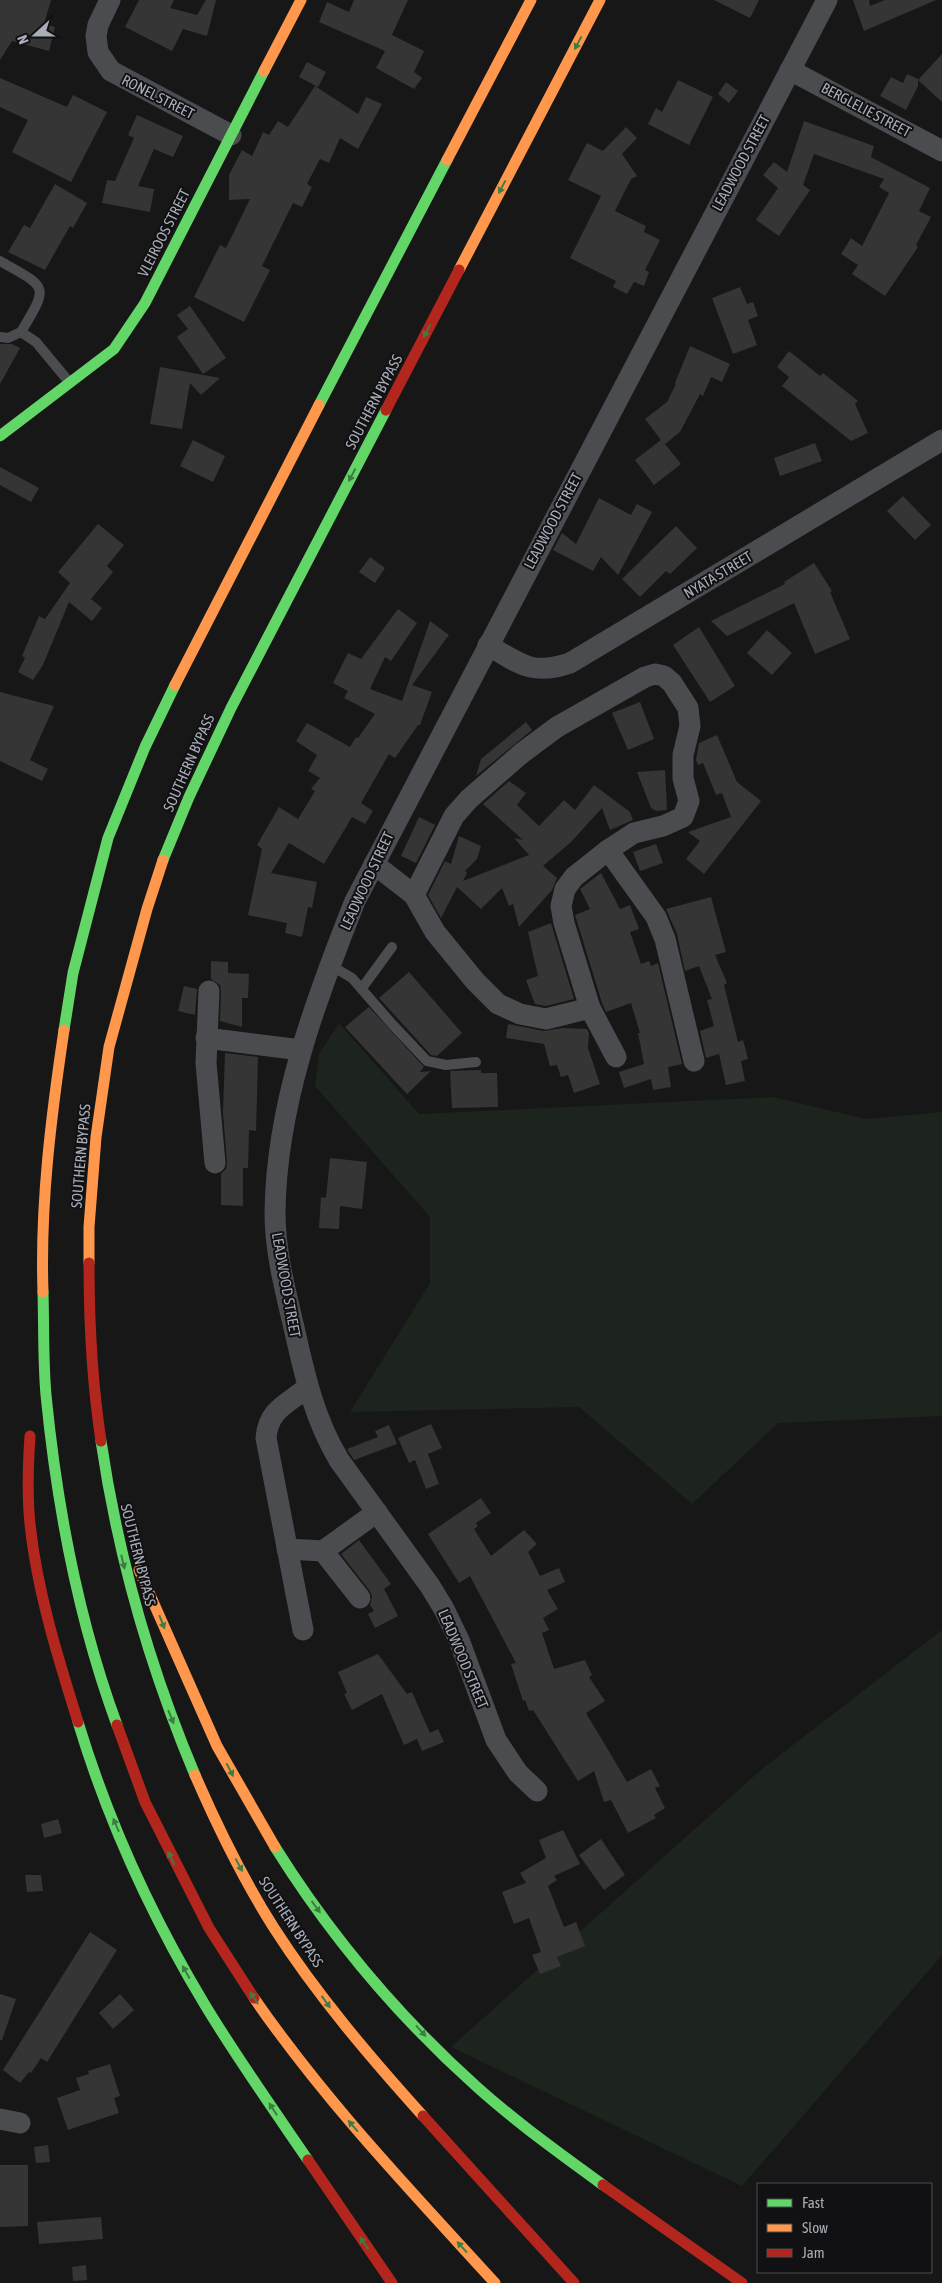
<svg xmlns="http://www.w3.org/2000/svg" width="942" height="2283" viewBox="0 0 942 2283" font-family="'Asap Condensed',sans-serif">
	<style>
		.green { fill: #1d241e }
		.building { fill: #353536 }
		.lines { fill: none; stroke-linecap: round; stroke-linejoin: round }
		.lane { stroke: #4b4c50; stroke-width: 10 }
		.street { stroke: #4b4c50; stroke-width: 21 }
		.fast { stroke: #63d668; stroke-width: 11 }
		.slow { stroke: #ff974d; stroke-width: 11 }
		.jam { stroke: #b3261e; stroke-width: 11 }
		.oneway { fill: #3e7d42 }
		.labels { text-anchor: middle; stroke-width: 4; stroke-linejoin: round; paint-order: stroke }
		.street-label { font-size: 15px; fill: #a8adb8; stroke: #111113 }
	</style>
	<rect width="100%" height="100%" fill="#171717"/>
	<g class="green">
		<polygon points="339,1023 419,1114 773,1097 866,1119 942,1112 942,1416 778,1423 692,1504 579,1407 350,1412 430,1283 430,1217 315,1086 319,1054"/>
		<polygon points="942,1630 942,1955 742,2186 451,2047 762,1769"/>
	</g>
	<g class="building">
		<polygon points="0,0 51,0 44,24 55,27 49,51 12,41 0,60"/>
		<polygon points="139,0 174,0 170,8 197,15 206,0 216,0 207,36 183,29 172,51 125,27"/>
		<polygon points="354,0 408,0 392,35 424,51 414,72 422,78 414,89 376,68 385,51 319,22 327,2 349,12"/>
		<polygon points="714,0 759,0 750,18"/>
		<polygon points="853,0 869,0 870,6 885,0 936,0 864,31"/>
		<polygon points="942,54 942,102 918,80"/>
		<polygon points="307,62 326,72 318,87 299,77"/>
		<polygon points="907,74 918,79 918,86 906,110 880,96 891,77 903,83"/>
		<polygon points="0,78 67,107 73,95 107,112 71,182 12,152 28,120 0,107"/>
		<polygon points="678,80 713,97 689,145 648,124 656,108 662,112"/>
		<polygon points="726,82 738,91 729,103 718,94"/>
		<polygon points="315,86 358,114 366,97 382,104 358,149 340,138 329,163 320,159 307,184 312,187 302,207 293,203 262,266 270,270 244,322 194,297 220,245 226,248 250,199 229,200 229,175 242,150 252,156 263,132 269,135 278,121 288,127"/>
		<polygon points="137,115 183,136 173,157 154,149 138,186 154,189 150,212 102,203 107,180 115,181 134,138 128,135"/>
		<polygon points="804,121 874,146 871,157 930,188 919,211 931,217 916,245 918,247 885,296 852,274 858,265 841,254 851,238 862,246 889,193 879,187 884,179 814,154 803,185 810,190 779,236 756,220 778,188 763,175 774,162 787,172"/>
		<polygon points="626,127 637,138 622,154 637,176 631,179 615,211 646,226 644,232 660,240 645,270 649,272 644,286 634,282 627,294 613,287 616,281 570,258 601,196 568,180 587,143 603,151"/>
		<polygon points="55,184 87,203 73,228 70,226 45,270 8,252 24,225 30,228"/>
		<polygon points="740,287 747,304 753,302 758,316 748,320 757,345 733,354 712,298"/>
		<polygon points="190,306 226,358 203,374 177,337 188,329 177,315"/>
		<polygon points="0,344 12,344 20,348 0,384"/>
		<polygon points="690,346 730,364 722,382 711,377 703,396 700,394 680,432 665,444 681,464 654,485 635,460 661,440 645,419 667,402 676,384 675,383"/>
		<polygon points="789,351 820,376 823,373 858,401 855,404 868,433 851,441 782,386 789,377 777,367"/>
		<polygon points="160,367 220,378 201,395 190,383 182,429 150,424"/>
		<polygon points="193,440 225,456 213,482 180,466"/>
		<polygon points="815,443 822,461 780,476 774,458"/>
		<polygon points="0,467 39,488 31,502 0,485"/>
		<polygon points="903,496 931,525 915,540 887,511"/>
		<polygon points="599,498 631,515 637,504 652,512 618,575 601,557 593,571 553,550 562,533 576,544"/>
		<polygon points="98,524 124,545 107,566 113,572 91,599 102,608 92,621 69,602 43,665 33,680 18,672 25,658 22,656 39,616 45,619 70,583 58,572"/>
		<polygon points="676,526 697,548 670,574 666,571 640,597 622,579"/>
		<polygon points="370,557 385,568 375,583 359,572"/>
		<polygon points="814,563 832,591 830,592 850,639 815,654 794,603 727,636 711,621 785,584 784,582"/>
		<polygon points="398,609 417,623 391,661 385,657 370,689 402,701 430,621 449,635 412,685 432,692 420,725 418,725 395,758 389,754 361,803 373,811 365,824 352,817 324,864 289,843 271,873 317,882 312,908 308,907 302,937 285,933 287,923 248,915 262,849 257,845 279,807 298,819 315,791 311,789 320,778 308,771 317,755 296,741 307,723 350,747 356,737 358,738 375,714 344,698 348,691 333,683 348,653 361,659"/>
		<polygon points="699,627 735,686 710,702 673,645"/>
		<polygon points="767,630 792,653 772,675 747,653"/>
		<polygon points="0,692 54,706 30,760 48,769 42,781 0,761"/>
		<polygon points="640,702 654,739 628,750 612,713"/>
		<polygon points="526,722 532,730 476,776 481,759"/>
		<polygon points="717,735 737,782 761,801 704,874 686,859 700,841 688,832 731,817 722,793 716,795 703,763 698,765 696,760 699,743"/>
		<polygon points="665,770 667,810 656,811 651,808 637,772"/>
		<polygon points="509,781 526,793 517,805 539,826 564,800 575,810 594,785 630,812 633,820 610,830 602,808 571,842 543,866 557,878 552,890 519,927 513,904 509,906 502,888 481,909 457,887 441,918 428,895 445,861 451,864 459,836 481,846 477,859 465,871 467,873 463,881 529,855 514,838 523,840 483,804"/>
		<polygon points="419,817 435,825 416,863 401,856"/>
		<polygon points="656,844 663,863 640,871 633,852"/>
		<polygon points="601,873 620,909 630,905 639,929 630,932 641,964 649,961 651,966 658,963 682,1064 668,1067 671,1087 653,1090 651,1079 624,1088 619,1072 644,1064 638,1033 640,1033 631,1003 606,1012 602,1003 575,915 590,909 580,889"/>
		<polygon points="711,897 726,952 715,955 727,983 724,985 738,1042 743,1040 748,1059 741,1061 745,1081 726,1085 719,1054 706,1058 700,1031 714,1026 707,1000 712,999 699,966 685,971 677,934 666,909"/>
		<polygon points="551,923 574,999 546,1006 535,1004 526,980 538,976 528,932"/>
		<polygon points="211,961 228,962 228,973 249,974 248,998 242,998 242,1027 220,1021 221,991 220,985 211,979"/>
		<polygon points="409,972 462,1033 437,1056 431,1055 379,998"/>
		<polygon points="184,986 197,989 195,1015 178,1011"/>
		<polygon points="369,1007 424,1067 420,1072 431,1071 407,1094 345,1027"/>
		<polygon points="508,1024 544,1031 563,1028 587,1029 589,1033 588,1048 600,1084 574,1093 568,1075 561,1077 557,1065 550,1066 544,1044 506,1038"/>
		<polygon points="225,1053 258,1057 256,1131 249,1130 248,1168 243,1168 243,1206 221,1205 221,1174 226,1169 227,1162 223,1113"/>
		<polygon points="481,1070 481,1073 497,1073 498,1107 452,1108 450,1071"/>
		<polygon points="330,1158 367,1162 362,1209 340,1206 339,1229 319,1228 321,1197 326,1198"/>
		<polygon points="431,1424 442,1448 428,1454 439,1484 426,1489 415,1460 409,1463 398,1438"/>
		<polygon points="389,1425 397,1444 354,1460 347,1449 378,1437 375,1431"/>
		<polygon points="481,1498 491,1513 476,1523 478,1526 474,1529 491,1556 524,1530 537,1544 528,1552 540,1576 559,1568 565,1582 547,1590 558,1609 543,1618 549,1630 542,1633 554,1669 585,1660 592,1675 589,1677 605,1701 586,1713 610,1753 627,1782 651,1769 660,1786 655,1788 665,1808 654,1815 656,1818 628,1833 611,1800 604,1802 594,1771 578,1781 533,1710 529,1711 525,1700 523,1701 511,1664 516,1663 470,1576 459,1583 428,1534"/>
		<polygon points="359,1540 391,1584 384,1589 398,1616 375,1628 368,1614 374,1611 370,1605 372,1597 370,1591 341,1554"/>
		<polygon points="378,1654 407,1694 412,1692 430,1733 438,1729 444,1742 422,1751 417,1739 404,1745 382,1694 352,1710 344,1694 347,1693 338,1672"/>
		<polygon points="58,1819 62,1833 44,1838 41,1824"/>
		<polygon points="563,1830 580,1864 554,1876 557,1880 548,1886 564,1927 576,1922 585,1946 557,1957 561,1966 540,1974 532,1955 541,1952 529,1918 514,1924 502,1892 526,1883 520,1873 546,1858 539,1840"/>
		<polygon points="601,1839 625,1875 604,1890 579,1855"/>
		<polygon points="25,1875 41,1875 43,1891 27,1892"/>
		<polygon points="90,1932 117,1950 47,2062 41,2058 31,2073 29,2072 20,2083 3,2070"/>
		<polygon points="0,1994 16,1999 2,2040 0,2040"/>
		<polygon points="120,1994 134,2010 113,2029 99,2013"/>
		<polygon points="110,2064 120,2096 114,2098 119,2113 68,2130 57,2098 80,2090 76,2078 89,2074 88,2071"/>
		<polygon points="48,2145 50,2162 36,2163 34,2147"/>
		<polygon points="0,2165 28,2165 28,2226 0,2227"/>
		<polygon points="101,2217 103,2239 39,2244 37,2222"/>
		<polygon points="86,2265 87,2280 73,2281 72,2267"/>
	</g>
	<g class="lines">
		<g class="lane">
			<path d="M 0,261 C 47,288 50,284 21,332 L 36,342 L 70,383"/>
			<polyline points="0,337 8,338 21,332"/>
			<polyline points="330,965 352,978 392,1024 427,1061 446,1065 476,1062"/>
			<polyline points="362,988 392,947"/>
		</g>
		<g class="street">
			<polyline points="110,0 98,25 96,36 98,52 111,71 231,135"/>
			<polyline points="790,70 942,151"/>
			<path d="M 488,645 C 520,664 532,676 570,663 L 942,440"/>
			<polyline points="608,850 656,917 665,939 694,1061"/>
			<polyline points="374,864 414,895 435,932 475,981 498,1004 520,1014 546,1019 590,1008"/>
			<polyline points="414,895 454,816 469,799 522,753 557,727 645,677 655,674 664,676 672,683 688,708 690,726 683,755 683,778 689,801 683,817 663,826 634,833 608,850 574,877 565,889 561,906 564,923 590,1008 616,1057"/>
			<polyline points="209,991 206,1063 215,1163"/>
			<polyline points="206,1038 301,1050"/>
			<polyline points="287,1549 323,1551 360,1598"/>
			<polyline points="323,1551 377,1512"/>
			<path d="M 303,1630 L 266,1438 C 268,1410 287,1404 307,1388"/>
			<path d="M 537,1791 L 518,1773 L 496,1740 L 459,1640 L 444,1609 L 430,1586 L 339,1460 C 315,1420 305,1377 295,1332 C 286,1293 275,1253 275,1213 C 276,1105 316,999 355,901 L 827,0"/>
			<polyline points="0,2119 20,2123"/>
		</g>
		<g class="fast">
			<polyline points="319,405 447,160"/>
			<polyline points="0,436 114,349 145,303 264,71"/>
			<polyline points="163,860 189,797 231,708 386,410"/>
			<polyline points="64,1030 73,973 108,838 145,747 175,685"/>
			<path d="M 43,1292 C 44,1326 43,1361 46,1395 C 57,1507 78,1619 117,1725"/>
			<path d="M 101,1441 C 118,1557 150,1668 195,1775"/>
			<path d="M 78,1722 C 108,1821 152,1917 205,2005 C 237,2058 273,2109 308,2160"/>
			<path d="M 275,1847 C 330,1935 400,2018 477,2087 C 517,2123 561,2154 603,2185"/>
		</g>
		<g class="slow">
			<polyline points="264,71 301,0"/>
			<polyline points="447,160 531,0"/>
			<polyline points="459,270 600,0"/>
			<polyline points="175,685 319,405"/>
			<polyline points="89,1263 89,1227 96,1137 109,1047 147,909 163,860"/>
			<path d="M 43,1292 C 40,1205 51,1117 64,1030"/>
			<polyline points="139,1570 217,1746 275,1847"/>
			<path d="M 195,1775 C 218,1828 243,1879 274,1928 C 317,1995 370,2057 423,2116"/>
			<path d="M 254,1998 C 325,2101 411,2191 495,2283"/>
		</g>
		<g class="jam">
			<polyline points="386,410 459,270"/>
			<path d="M 89,1263 C 89,1323 92,1382 101,1441"/>
			<path d="M 30,1436 C 28,1465 27,1495 30,1524 C 37,1591 58,1658 78,1722"/>
			<polyline points="117,1725 145,1802 209,1928 254,1998"/>
			<polyline points="423,2116 574,2283"/>
			<polyline points="308,2160 392,2283"/>
			<polyline points="603,2185 742,2283"/>
		</g>
	</g>
	<defs><path id="oneway-solid" d="M-6-.8H1V-3.2L6.5 0L1 3.2V.8H-6Z" transform="scale(1.25)"/></defs>
	<g class="oneway">
		<use href="#oneway-solid" transform="translate(578 43) rotate(118)"/>
		<use href="#oneway-solid" transform="translate(502 187) rotate(118)"/>
		<use href="#oneway-solid" transform="translate(427 331) rotate(118)"/>
		<use href="#oneway-solid" transform="translate(352 475) rotate(118)"/>
		<use href="#oneway-solid" transform="translate(123 1562) rotate(76)"/>
		<use href="#oneway-solid" transform="translate(162 1622) rotate(68)"/>
		<use href="#oneway-solid" transform="translate(171 1717) rotate(68)"/>
		<use href="#oneway-solid" transform="translate(230 1770) rotate(62)"/>
		<use href="#oneway-solid" transform="translate(116 1825) rotate(-113)"/>
		<use href="#oneway-solid" transform="translate(171 1858) rotate(-116)"/>
		<use href="#oneway-solid" transform="translate(239 1865) rotate(62)"/>
		<use href="#oneway-solid" transform="translate(316 1907) rotate(54)"/>
		<use href="#oneway-solid" transform="translate(186 1972) rotate(-119)"/>
		<use href="#oneway-solid" transform="translate(254 1998) rotate(-123)"/>
		<use href="#oneway-solid" transform="translate(326 2002) rotate(54)"/>
		<use href="#oneway-solid" transform="translate(421 2031) rotate(48)"/>
		<use href="#oneway-solid" transform="translate(273 2109) rotate(-123)"/>
		<use href="#oneway-solid" transform="translate(353 2126) rotate(-131)"/>
		<use href="#oneway-solid" transform="translate(364 2243) rotate(-125)"/>
		<use href="#oneway-solid" transform="translate(462 2247) rotate(-132)"/>
	</g>
	<g class="labels">
		<g class="street-label">
			<text transform="translate(158 97) rotate(27)" y="5">RONEL STREET</text>
			<text transform="translate(866 110) rotate(28)" y="5">BERGLELIE STREET</text>
			<text transform="translate(741 163) rotate(-62)" y="5">LEADWOOD STREET</text>
			<text transform="translate(164 233) rotate(-63)" y="5">VLEIROOS STREET</text>
			<text transform="translate(374 402) rotate(-62)" y="5">SOUTHERN BYPASS</text>
			<text transform="translate(553 521) rotate(-62)" y="5">LEADWOOD STREET</text>
			<text transform="translate(718 575) rotate(-31)" y="5">NYATA STREET</text>
			<text transform="translate(189 763) rotate(-66)" y="5">SOUTHERN BYPASS</text>
			<text transform="translate(367 881) rotate(-65)" y="5">LEADWOOD STREET</text>
			<text transform="translate(81 1156) rotate(-85)" y="5">SOUTHERN BYPASS</text>
			<text transform="translate(286 1285) rotate(80)" y="5">LEADWOOD STREET</text>
			<text transform="translate(138 1555) rotate(76)" y="5">SOUTHERN BYPASS</text>
			<text transform="translate(463 1659) rotate(67)" y="5">LEADWOOD STREET</text>
			<text transform="translate(291 1922) rotate(57)" y="5">SOUTHERN BYPASS</text>
		</g>
	</g>
	<rect x="757" y="2183" width="175" height="90" fill="#111113" stroke="#4d4f55"/>
	<rect x="767" y="2199" width="25" height="8" fill="#63d668" stroke="#4d4f55"/>
	<text x="802" y="2208" font-size="15" fill="#a8adb8">Fast</text>
	<rect x="767" y="2224" width="25" height="8" fill="#ff974d" stroke="#4d4f55"/>
	<text x="802" y="2233" font-size="15" fill="#a8adb8">Slow</text>
	<rect x="767" y="2249" width="25" height="8" fill="#b3261e" stroke="#4d4f55"/>
	<text x="802" y="2258" font-size="15" fill="#a8adb8">Jam</text>
	<g transform="translate(35 35) rotate(249)" stroke="#111113" stroke-width="4" paint-order="stroke">
	<path d="M0-4L9 19L0 12L-9 19Z" fill="#a8adb8"/>
	<text y="-8" font-size="14" font-weight="bold" text-anchor="middle" fill="#a8adb8">N</text>
	</g>
</svg>
